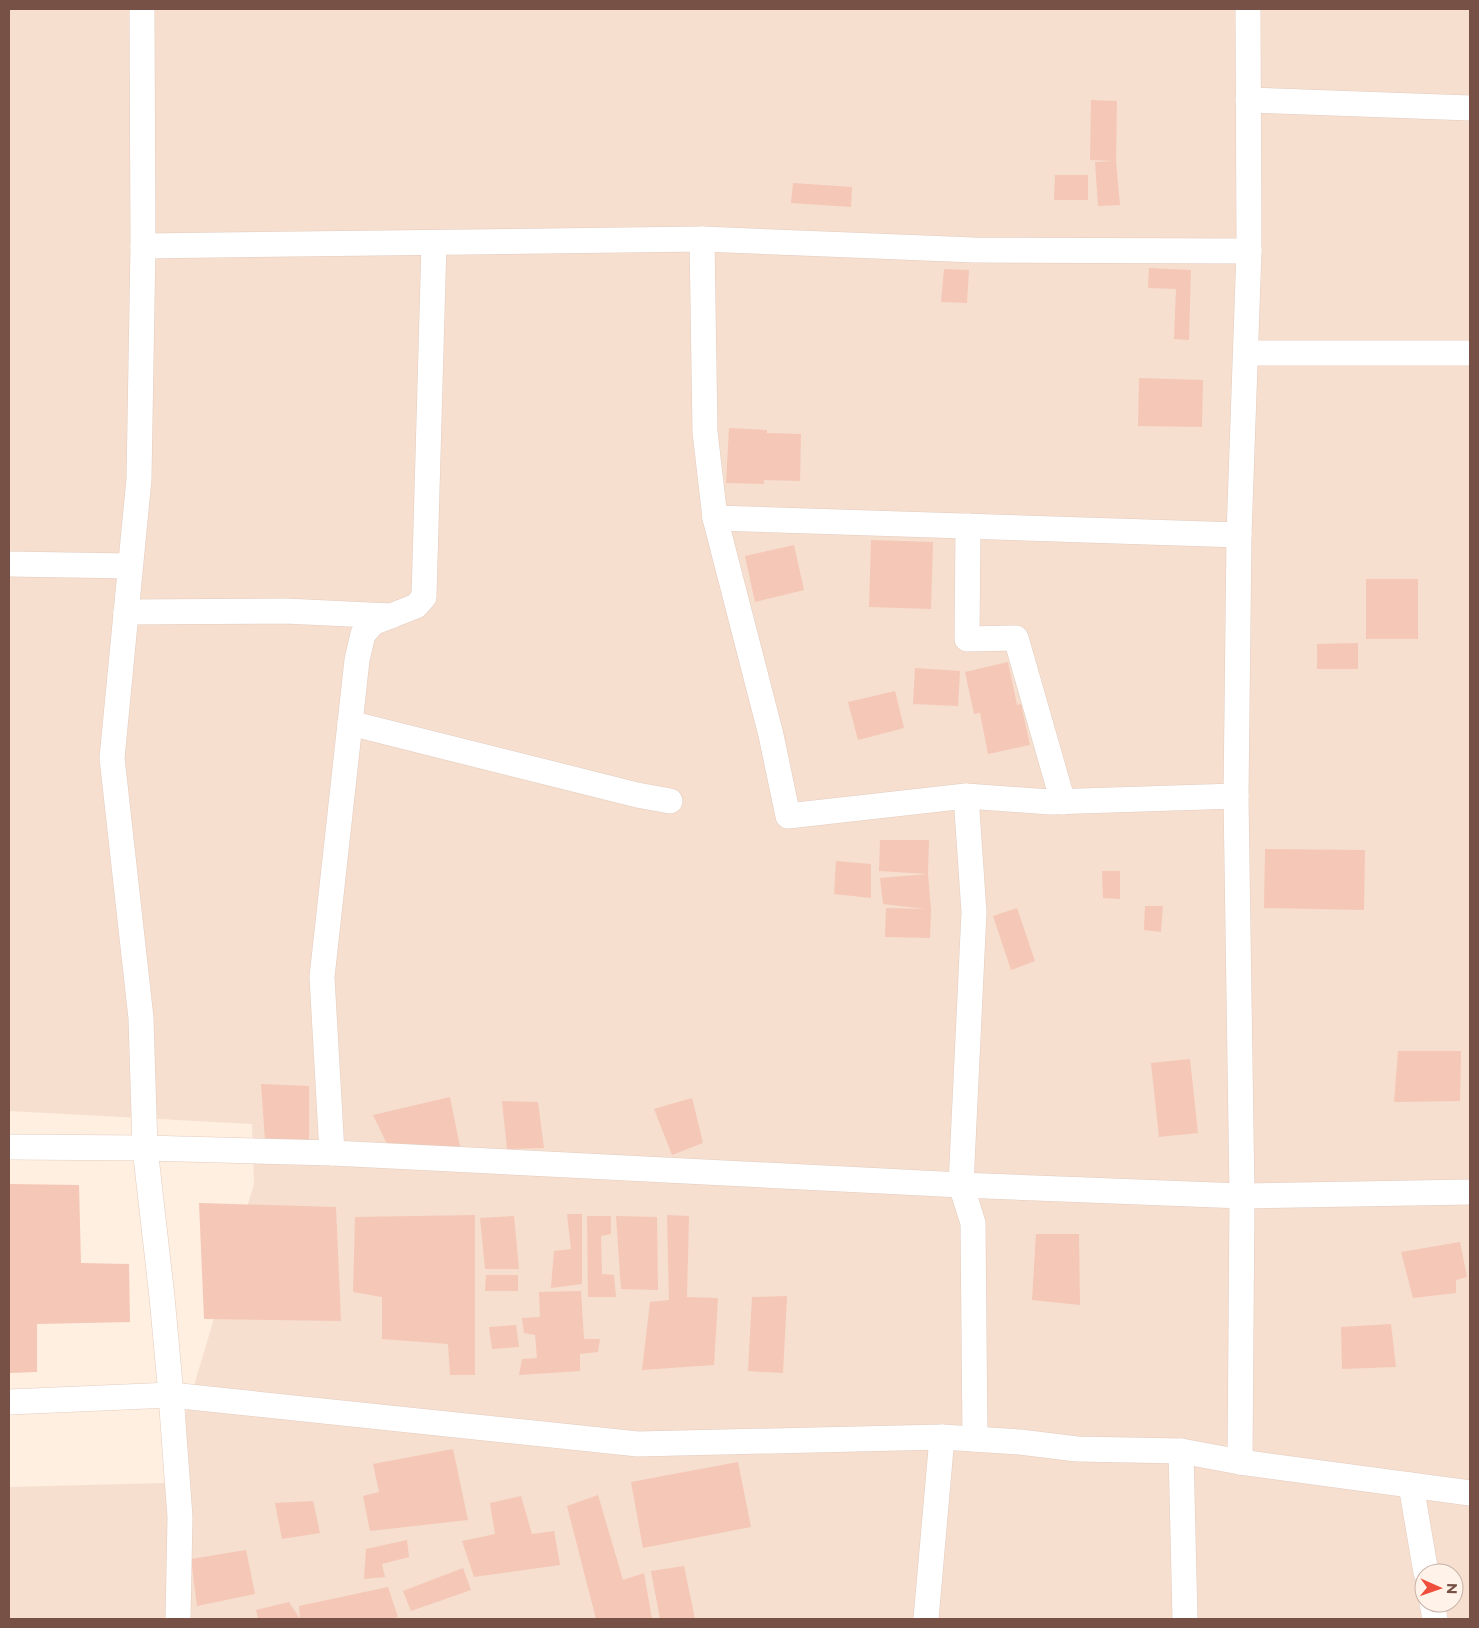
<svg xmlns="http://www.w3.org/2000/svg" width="1479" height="1628" viewBox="0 0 1479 1628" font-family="Montserrat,sans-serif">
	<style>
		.residential { fill: #f6dfcf; fill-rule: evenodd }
		.building { fill: #f5c7b7 }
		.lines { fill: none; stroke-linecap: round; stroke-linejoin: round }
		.street-casing { stroke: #e4ccbf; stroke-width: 26 }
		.street { stroke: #fff; stroke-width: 25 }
	</style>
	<rect width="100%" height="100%" fill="#feefe1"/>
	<path class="residential" d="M 9,9 L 1470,9 L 1470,1619 L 9,1619 L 9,1487 L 165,1483 L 254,1184 L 252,1124 L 9,1111 ZM 1424,1573 L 1454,1573 L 1454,1603 L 1424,1603 Z"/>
	<g class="building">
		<polygon points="1091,100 1117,101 1116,161 1120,205 1098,206 1095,162 1114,161 1090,160"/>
		<polygon points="1055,175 1088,175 1088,200 1054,200"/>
		<polygon points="793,183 852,187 851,207 791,203"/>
		<polygon points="1149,268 1191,270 1189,340 1174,339 1176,289 1148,288"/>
		<polygon points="944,269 969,270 967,303 941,302"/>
		<polygon points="1139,378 1203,380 1202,427 1138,426"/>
		<polygon points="729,428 767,430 767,433 801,434 800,481 764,480 764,484 726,483"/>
		<polygon points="871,540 933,542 931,609 869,607"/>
		<polygon points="794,545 804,590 755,602 745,556"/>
		<rect x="1366" y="579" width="52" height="60"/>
		<polygon points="1358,643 1358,669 1317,669 1317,644"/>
		<polygon points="1008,662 1017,705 1021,704 1030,745 988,754 980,713 974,714 965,672"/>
		<polygon points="915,668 960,671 958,706 913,704"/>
		<polygon points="895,691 904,728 858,740 848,702"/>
		<polygon points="880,840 929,840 928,874 879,871"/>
		<polygon points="1265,849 1365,850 1364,910 1264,908"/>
		<polygon points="836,861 871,864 871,898 834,894"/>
		<polygon points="1102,871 1120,871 1120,899 1103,898"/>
		<polygon points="928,874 931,910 930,938 885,937 886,908 926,909 883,904 880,878"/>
		<polygon points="1145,906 1163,906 1161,932 1144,930"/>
		<polygon points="1017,908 1035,961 1011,970 993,916"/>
		<polygon points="1398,1051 1461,1051 1460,1101 1394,1102"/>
		<polygon points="1190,1059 1198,1133 1159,1137 1151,1063"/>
		<polygon points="261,1084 309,1086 309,1143 265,1140"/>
		<polygon points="450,1097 460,1147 388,1146 373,1115"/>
		<polygon points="692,1098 703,1143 672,1155 654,1109"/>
		<polygon points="502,1101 538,1102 544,1148 507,1149"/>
		<polygon points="9,1184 79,1185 81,1263 129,1264 130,1322 37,1324 37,1372 9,1373"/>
		<polygon points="199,1203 336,1207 341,1321 204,1319"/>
		<polygon points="567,1214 582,1214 582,1284 551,1288 554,1251 571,1249"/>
		<polygon points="475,1215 475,1375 450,1375 448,1344 382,1339 382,1297 353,1292 355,1217"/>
		<polygon points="667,1215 689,1216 687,1297 718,1298 714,1365 642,1370 650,1302 669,1300"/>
		<polygon points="514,1216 519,1269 485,1269 480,1218"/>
		<polygon points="587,1216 611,1216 611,1234 601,1236 602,1274 614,1275 616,1297 588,1297"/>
		<polygon points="616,1216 657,1217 658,1290 621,1289"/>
		<polygon points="1036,1234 1079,1234 1080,1305 1032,1300"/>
		<polygon points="1460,1242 1467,1277 1456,1280 1456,1293 1413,1298 1401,1252"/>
		<polygon points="486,1275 518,1275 518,1291 485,1291"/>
		<polygon points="581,1291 584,1339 600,1339 598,1352 580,1354 580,1371 519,1375 522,1359 537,1358 535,1335 524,1333 522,1318 540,1317 539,1292"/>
		<polygon points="787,1296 783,1373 748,1371 752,1297"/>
		<polygon points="1391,1324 1396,1367 1342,1369 1341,1327"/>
		<polygon points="516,1325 519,1347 492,1349 489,1327"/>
		<polygon points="453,1449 468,1520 370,1531 363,1496 379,1492 373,1464"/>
		<polygon points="738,1462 751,1527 643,1548 631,1482"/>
		<polygon points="598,1495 623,1580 644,1573 652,1619 596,1619 567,1506"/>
		<polygon points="521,1496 532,1534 554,1531 560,1565 474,1577 462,1541 495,1534 490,1503"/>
		<polygon points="313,1501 320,1533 282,1539 275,1503"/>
		<polygon points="407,1540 409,1557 382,1564 385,1577 364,1579 366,1549"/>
		<polygon points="246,1550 255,1594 197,1606 191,1559"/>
		<polygon points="684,1566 695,1619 660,1619 651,1571"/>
		<polygon points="463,1568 471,1590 411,1611 403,1591"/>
		<polygon points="388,1587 398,1617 388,1619 300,1619 299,1606"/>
		<polygon points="289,1602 300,1619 258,1619 256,1610"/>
	</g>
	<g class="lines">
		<defs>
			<g id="street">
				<polyline points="142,9 143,246 139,479 112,758 141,1018 145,1148 162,1297 171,1395 180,1517 178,1619"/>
				<polyline points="1248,100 1470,108"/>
				<polyline points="702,239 705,432 715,518 771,735 788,816 966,796 974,912 961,1185 973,1223 975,1439"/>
				<polyline points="143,246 702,239 974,250 1249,251"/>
				<polyline points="1246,353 1470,353"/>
				<polyline points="715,518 1239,535"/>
				<polyline points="968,526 967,639 1016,638 1063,802"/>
				<polyline points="9,564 130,566"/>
				<polyline points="126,612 285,611 391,616"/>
				<polyline points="350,723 637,795 670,801"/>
				<polyline points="966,796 1050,802 1236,796"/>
				<polyline points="9,1147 145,1148 332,1153 961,1185 1242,1196 1470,1192"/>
				<polyline points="332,1153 322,977 357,660 363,634 373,623 416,606 424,597 434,243"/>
				<polyline points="9,1402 171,1395 638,1444 942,1437 1020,1442 1077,1449 1181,1451 1240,1462 1470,1493"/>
				<polyline points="1181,1451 1185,1619"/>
				<polyline points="1240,1462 1242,1196 1236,796 1239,535 1249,251 1248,9"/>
				<polyline points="1411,1485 1426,1573"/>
				<polyline points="1432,1603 1435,1619"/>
				<polyline points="926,1619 942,1437"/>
			</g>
		</defs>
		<use href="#street" class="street-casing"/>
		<use href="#street" class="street"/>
	</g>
	<rect width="1479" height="1628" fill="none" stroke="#775146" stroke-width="20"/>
	<g transform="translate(1439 1588) rotate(92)"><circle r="24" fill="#fff3e9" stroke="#c9b2a8"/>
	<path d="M0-4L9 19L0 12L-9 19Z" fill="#f04e3d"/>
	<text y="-8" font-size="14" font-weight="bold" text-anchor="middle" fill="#775146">N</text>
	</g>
</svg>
